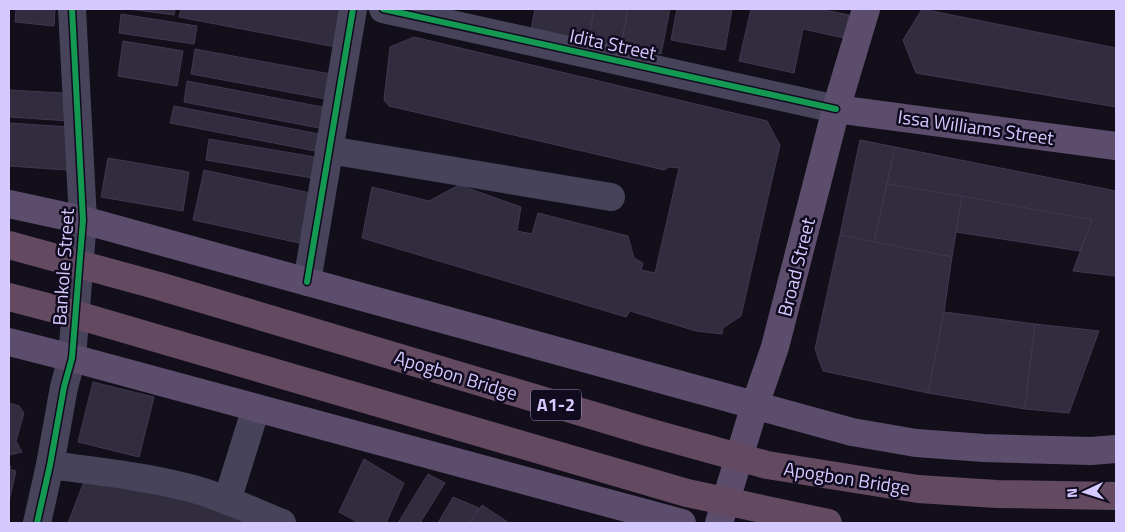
<svg xmlns="http://www.w3.org/2000/svg" width="1125" height="532" viewBox="0 0 1125 532" font-family="'Titillium Web',sans-serif">
	<style>
		.building { fill: #312c3e; stroke: #3f3950 }
		.lines { fill: none; stroke-linecap: round; stroke-linejoin: round }
		.minor { stroke: #47435b; stroke-width: 28 }
		.major { stroke: #5d4d6d; stroke-width: 28 }
		.highway-bridge { stroke: #634a61; stroke-width: 28 }
		.cycleway-casing { stroke: #100b1f; stroke-width: 9 }
		.cycleway { stroke: #139951; stroke-width: 6 }
		.labels { text-anchor: middle; stroke-width: 5; stroke-linejoin: round; paint-order: stroke }
		.shield { fill: #100b1f; stroke: #9a90bc; stroke-width: 1 }
		.shield-label { font-size: 18px; font-weight: bold; fill: #d5c9ff }
		.street-label { font-size: 19px; fill: #d5c9ff; stroke: #100b1f }
	</style>
	<rect width="100%" height="100%" fill="#120f1a"/>
	<g class="building">
		<polygon points="16,9 55,9 54,26 15,22"/>
		<polygon points="129,9 175,9 174,15"/>
		<polygon points="181,9 346,9 341,48 179,17"/>
		<polygon points="535,9 594,9 589,40 531,30"/>
		<polygon points="594,9 628,9 621,46 589,40"/>
		<polygon points="628,9 670,9 661,54 621,46"/>
		<polygon points="677,9 732,9 725,50 671,40"/>
		<polygon points="751,9 819,9 849,15 844,38 803,29 794,73 739,61"/>
		<polygon points="922,9 1116,48 1116,107 916,73 903,40"/>
		<polygon points="121,14 197,26 194,44 119,33"/>
		<polygon points="414,37 767,121 780,145 741,316 723,328 722,334 696,331 630,311 626,317 362,238 372,187 429,201 459,185 521,207 517,231 532,234 538,213 628,236 634,258 643,263 641,270 655,273 679,168 669,167 664,170 389,106 384,100 390,47"/>
		<polygon points="123,41 183,51 177,86 118,76"/>
		<polygon points="195,49 336,75 331,100 191,74"/>
		<polygon points="187,81 328,108 324,129 184,102"/>
		<polygon points="9,90 63,93 69,121 9,117"/>
		<polygon points="174,106 319,134 315,151 170,123"/>
		<polygon points="9,123 70,127 67,170 9,166"/>
		<polygon points="209,139 315,157 312,178 206,160"/>
		<polygon points="860,140 895,147 874,243 840,235"/>
		<polygon points="895,147 1116,191 1116,276 1073,271 1092,220 887,184"/>
		<polygon points="108,158 189,172 183,211 101,197"/>
		<polygon points="204,170 315,194 304,244 193,220"/>
		<polygon points="887,184 962,196 952,257 874,243"/>
		<polygon points="962,196 1092,220 1080,251 956,232"/>
		<polygon points="840,235 952,257 944,312 928,393 823,371 815,349"/>
		<polygon points="944,312 1035,324 1025,409 928,393"/>
		<polygon points="1035,324 1099,331 1069,413 1025,409"/>
		<polygon points="93,382 154,397 139,457 78,442"/>
		<polygon points="9,403 19,406 24,413 16,441 22,452 9,455"/>
		<polygon points="364,459 404,483 386,523 359,523 339,512"/>
		<polygon points="9,466 11,466 10,469 16,471 9,501"/>
		<polygon points="428,474 445,483 420,523 398,523"/>
		<polygon points="85,479 184,494 265,523 68,523"/>
		<polygon points="453,497 479,508 470,523 438,523"/>
		<polygon points="482,505 509,523 470,523"/>
	</g>
	<g class="lines">
		<g class="minor">
			<polyline points="383,9 836,109"/>
			<polyline points="329,150 611,197"/>
			<polyline points="307,282 353,9"/>
			<path d="M 50,465 C 95,471 142,476 186,487 C 219,495 250,510 282,523"/>
			<polyline points="227,501 256,408"/>
			<polyline points="37,523 50,465 64,387 72,358 83,220 72,9"/>
		</g>
		<g class="major">
			<polyline points="836,109 1116,146"/>
			<polyline points="9,204 83,220 852,432 916,443 984,448 1091,451 1116,449"/>
			<polyline points="9,342 72,358 682,523"/>
			<polyline points="719,523 755,405 775,347 836,109 866,9"/>
		</g>
		<g class="highway-bridge">
			<polyline points="9,245 159,286 648,432 767,465 918,489 997,494 1116,496"/>
			<polyline points="9,297 70,313 687,493 828,523"/>
		</g>
		<defs>
			<g id="cycleway">
				<polyline points="383,9 836,109"/>
				<polyline points="307,282 353,9"/>
				<polyline points="37,523 50,465 64,387 72,358 83,220 72,9"/>
			</g>
		</defs>
		<use href="#cycleway" class="cycleway-casing"/>
		<use href="#cycleway" class="cycleway"/>
	</g>
	<g class="labels">
		<rect class="shield" x="531" y="389.5" width="50" height="31" rx="4"/>
		<g class="shield-label">
			<text x="556" y="411">A1-2</text>
		</g>
		<g class="street-label">
			<text transform="translate(613 44) rotate(12)" y="7">Idita Street</text>
			<text transform="translate(976 127) rotate(8)" y="7">Issa Williams Street</text>
			<text transform="translate(63 267) rotate(-86)" y="7">Bankole Street</text>
			<text transform="translate(796 267) rotate(-76)" y="7">Broad Street</text>
			<text transform="translate(456 375) rotate(17)" y="7">Apogbon Bridge</text>
			<text transform="translate(847 478) rotate(9)" y="7">Apogbon Bridge</text>
		</g>
	</g>
	<rect width="1125" height="532" fill="none" stroke="#d5c9ff" stroke-width="20"/>
	<g transform="translate(1085 492) rotate(266)" stroke="#100b1f" stroke-width="4" paint-order="stroke">
	<path d="M0-4L9 19L0 12L-9 19Z" fill="#d5c9ff"/>
	<text y="-8" font-size="14" font-weight="bold" text-anchor="middle" fill="#d5c9ff">N</text>
	</g>
</svg>
